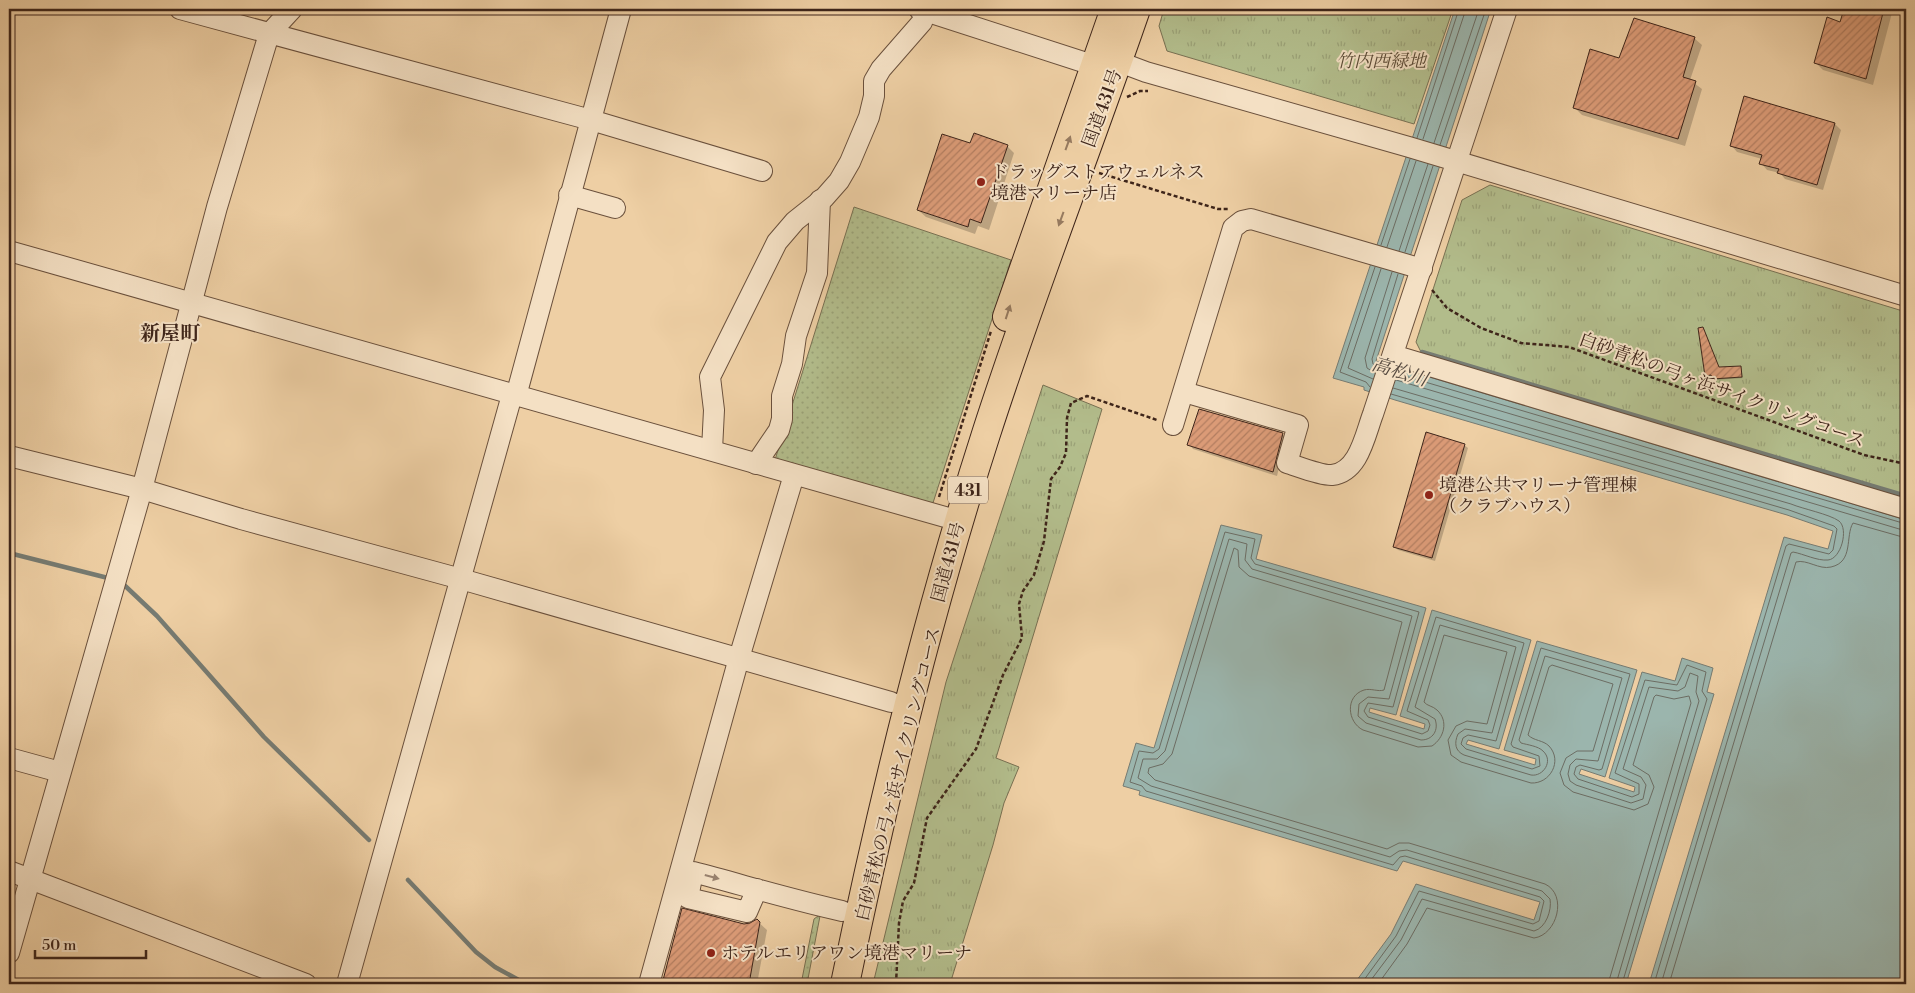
<svg xmlns="http://www.w3.org/2000/svg" width="1915" height="993" viewBox="0 0 1915 993" font-family="'Libre Bodoni','Noto Serif JP',serif">
	<style>
		.grass { fill: url(#grass-dots); stroke: #787052 }
		.park { fill: url(#park-tufts); stroke: #787052 }
		.water { fill: #9bb5ad; stroke: #767b72 }
		.shadow { fill: #0003 }
		.lines { fill: none; stroke-linecap: round; stroke-linejoin: round }
		.shore { stroke: #6c6d64; stroke-width: 1 }
		.stream { stroke: #767b72; stroke-width: 4.5 }
		.building { fill: url(#building-hatch); stroke: #3e251a }
		.minor-casing { stroke: #6a503c; stroke-width: 22 }
		.highway-casing { stroke: #3e251a; stroke-width: 30 }
		.path { stroke: #3e251a; stroke-width: 2.5; stroke-dasharray: 4 2.5; stroke-linecap: butt }
		.minor { stroke: #f4e0c4; stroke-width: 20 }
		.highway { stroke: #eecfa4; stroke-width: 28 }
		.oneway { fill: #967a5f }
		.oneway2 { fill: #99826f }
		.poi-dot { fill: #8f2418; stroke: #f4e0c4; stroke-width: 2 }
		.labels { text-anchor: middle; stroke-width: 4; stroke-linejoin: round; paint-order: stroke }
		.shield { fill: #f4e0c4; stroke: #755d4d; stroke-width: 1 }
		.shield-label { font-size: 16px; font-weight: bold; fill: #3e251a }
		.park-label { font-size: 18px; font-style: italic; fill: #5b4b36; stroke: #f4e0c4 }
		.street-label { font-size: 18px; fill: #3e251a; stroke: #f4e0c4 }
		.poi-label { font-size: 18px; fill: #3e251a; stroke: #f4e0c4; text-anchor: start }
		.water-label { font-size: 19px; font-style: italic; fill: #55493f; stroke: #f4e0c4 }
		.quarter-label { font-size: 20px; font-weight: bold; fill: #3e251a; stroke: #f4e0c4 }
	</style>
	<defs>
		<pattern id="grass-dots" width="8" height="8" patternUnits="userSpaceOnUse" patternTransform="scale(1.25)"><rect width="8" height="8" fill="#b2bc8b"/><path d="M2 2h.1M6 6h.1" fill="none" stroke="#9aa177" stroke-width="1.8" stroke-linecap="round"/></pattern>
		<pattern id="park-tufts" width="24" height="20" patternUnits="userSpaceOnUse" patternTransform="scale(1.25)"><rect width="24" height="20" fill="#b2bc8b"/><path d="M3 7l-1-3M5 7V3M7 7l1-3M15 17l-1-3M17 17v-4M19 17l1-3" fill="none" stroke="#9aa177"/></pattern>
		<pattern id="building-hatch" width="6" height="6" patternUnits="userSpaceOnUse" patternTransform="scale(1.25)"><rect width="6" height="6" fill="#db9b77"/><path d="M-1 1l2-2M0 6l6-6M5 7l2-2" fill="none" stroke="#b37e61"/></pattern>
	</defs>
	<rect width="100%" height="100%" fill="#eecfa4"/>
	<filter id="stains"><feTurbulence type="fractalNoise" baseFrequency=".004" numOctaves="4"/><feColorMatrix values="0 0 0 0 .2 0 0 0 0 .09 0 0 0 0 .02 0 0 0 .5 -.17"/></filter>
	<radialGradient id="worn" r=".72"><stop offset=".6" stop-color="#630" stop-opacity="0"/><stop offset="1" stop-color="#630" stop-opacity=".3"/></radialGradient>
	<g class="grass">
		<polygon points="854,207 1011,260 932,506 774,463"/>
		<polygon points="818,916 820,916 807,984 801,984 814,919"/>
	</g>
	<g class="park">
		<polygon points="1164,9 1453,9 1414,124 1167,51 1159,26"/>
		<polygon points="1490,185 1906,312 1906,500 1422,354 1416,342 1462,200"/>
		<polygon points="1043,385 1102,409 996,758 1019,767 1004,803 993,845 950,984 873,984 946,682"/>
	</g>
	<g class="water">
		<polygon points="1455,9 1491,9 1376,361 1906,520 1906,984 1649,984 1784,537 1828,549 1833,531 1787,515 1395,400 1364,390 1364,387 1333,378"/>
		<polygon points="1221,525 1262,535 1256,559 1426,608 1396,715 1370,708 1369,712 1424,729 1425,724 1400,716 1432,610 1531,640 1499,749 1468,740 1466,744 1535,765 1536,759 1504,750 1537,641 1637,670 1605,777 1581,769 1579,774 1634,792 1635,787 1609,778 1642,672 1675,681 1682,658 1713,668 1707,692 1714,694 1626,984 1354,984 1391,934 1416,884 1534,920 1540,902 1403,861 1397,871 1139,795 1140,791 1123,786 1136,743 1154,748"/>
	</g>
	<g class="shadow">
		<polygon points="1754,9 1764,9 1763,12"/>
		<polygon points="1845,9 1893,9 1873,85 1823,70 1815,62 1841,23"/>
		<polygon points="1694,38 1702,45 1690,80 1702,89 1685,146 1582,115 1574,107 1620,59"/>
		<polygon points="1835,124 1841,130 1823,190 1785,179 1780,173 1767,170 1761,163 1762,159 1737,152 1731,145"/>
		<polygon points="1007,146 1014,153 989,230 978,226 975,234 926,217 918,210"/>
		<polygon points="1741,367 1743,378 1715,380 1712,376 1706,375"/>
		<polygon points="1282,434 1286,438 1277,476 1193,449 1189,444"/>
		<polygon points="1464,445 1468,448 1435,561 1398,550 1395,547"/>
		<polygon points="683,910 744,925 751,925 756,920 767,930 757,984 664,984"/>
	</g>
	<g class="lines">
		<g class="shore">
			<polyline points="1417,138 1459,9"/>
			<polyline points="1423,139 1466,9"/>
			<polyline points="1434,143 1479,9"/>
			<polyline points="1440,145 1486,9"/>
			<polyline points="1381,245 1410,159"/>
			<polyline points="1387,247 1416,161"/>
			<polyline points="1399,251 1428,164"/>
			<polyline points="1405,252 1433,166"/>
			<polyline points="1377,367 1373,364 1372,359 1398,274"/>
			<polyline points="1375,373 1367,368 1365,358 1392,272"/>
			<polyline points="1398,374 1906,524"/>
			<polyline points="1373,379 1348,368 1381,269"/>
			<polyline points="1396,380 1906,531"/>
			<polyline points="1370,387 1366,382 1340,372 1375,267"/>
			<path d="M 1393,388 L 1791,504 C 1803,509 1829,514 1839,521 C 1849,529 1841,559 1828,560 C 1817,561 1804,554 1793,552 L 1791,553 L 1661,984"/>
			<polyline points="1391,394 1789,510 1834,526 1837,529 1833,550 1829,554 1789,544 1786,546 1654,984"/>
			<polyline points="1361,984 1396,936 1419,891 1533,924 1539,921 1544,901 1540,897 1405,856 1400,857 1393,865 1146,791 1142,786 1130,782 1139,751 1153,753 1159,749 1225,532 1255,539 1251,558 1255,564 1419,612 1393,707 1368,703 1364,711 1368,717 1422,734 1428,731 1430,725 1428,720 1407,711 1436,617 1524,643 1496,741 1468,735 1463,738 1461,744 1466,749 1532,769 1540,766 1539,756 1513,747 1511,744 1541,648 1630,674 1602,769 1599,770 1580,765 1576,767 1574,774 1578,779 1632,797 1639,794 1639,784 1615,773 1645,680 1677,685 1687,665 1706,672 1702,691 1707,699 1622,984"/>
			<path d="M 1368,984 L 1401,940 L 1422,899 L 1534,931 C 1546,928 1552,910 1550,899 L 1542,891 L 1407,850 L 1399,851 L 1390,857 L 1151,786 L 1138,778 L 1143,759 L 1157,759 L 1165,751 L 1229,539 L 1247,544 L 1245,560 L 1252,569 L 1412,616 L 1389,699 L 1368,697 L 1359,704 L 1358,716 L 1366,723 L 1421,740 C 1433,740 1439,730 1435,719 L 1415,707 L 1440,625 L 1516,647 L 1492,733 L 1465,729 L 1458,734 C 1454,743 1455,751 1464,755 L 1531,775 C 1543,777 1554,761 1543,751 C 1538,746 1528,745 1521,743 L 1519,740 L 1545,656 L 1622,678 L 1598,761 L 1576,759 L 1570,765 L 1568,774 L 1570,781 L 1576,785 L 1631,803 L 1643,799 L 1646,785 L 1641,777 L 1623,769 L 1649,687 L 1678,691 L 1685,687 L 1690,673 L 1698,676 L 1696,692 L 1699,701 L 1616,984"/>
			<path d="M 1378,984 L 1407,944 L 1427,908 L 1534,938 C 1557,935 1568,895 1545,884 L 1409,843 L 1399,843 L 1387,849 L 1155,780 L 1148,773 L 1149,768 L 1163,764 L 1172,754 L 1234,548 L 1238,550 L 1239,567 L 1249,576 L 1402,622 L 1384,690 C 1378,692 1371,688 1364,690 C 1345,696 1347,722 1363,730 L 1418,747 L 1432,746 C 1444,738 1449,721 1437,710 C 1433,706 1427,706 1424,702 L 1444,635 L 1507,652 L 1487,724 L 1467,721 L 1456,726 L 1448,740 L 1451,755 L 1461,762 L 1531,783 C 1550,784 1563,761 1549,746 C 1543,740 1534,741 1528,735 L 1549,667 L 1552,665 L 1613,684 L 1593,751 L 1577,751 L 1566,758 L 1560,773 L 1564,785 L 1573,792 L 1634,810 L 1648,804 L 1654,787 L 1649,775 L 1633,765 L 1654,697 L 1656,695 L 1674,699 L 1689,696 L 1691,703 L 1608,984"/>
			<path d="M 1669,984 L 1796,562 C 1807,559 1819,570 1831,567 C 1854,562 1845,536 1853,523 L 1906,538"/>
		</g>
		<g class="stream">
			<polyline points="1422,352 1906,496"/>
			<polyline points="9,553 112,579"/>
			<polyline points="121,582 157,616 264,737 369,840"/>
			<polyline points="408,880 476,952 495,967 526,984"/>
		</g>
	</g>
	<g class="building">
		<polygon points="1844,9 1884,9 1866,79 1814,63 1827,17 1840,22"/>
		<polygon points="1634,18 1695,37 1683,77 1696,81 1678,139 1573,108 1590,49 1619,58"/>
		<polygon points="1744,96 1835,123 1817,185 1777,173 1779,169 1759,164 1762,155 1730,146"/>
		<polygon points="974,133 1008,145 981,223 970,219 968,227 917,210 942,134 970,143"/>
		<polygon points="1703,327 1719,367 1741,366 1742,377 1712,379 1711,375 1705,376 1698,328"/>
		<polygon points="1199,409 1283,433 1273,472 1187,445"/>
		<polygon points="1426,432 1465,444 1432,558 1393,547"/>
		<polygon points="682,908 744,924 750,923 757,919 760,922 749,984 662,984"/>
	</g>
	<g class="lines">
		<defs>
			<g id="minor">
				<polyline points="180,9 591,120 762,171"/>
				<polyline points="919,9 1108,70"/>
				<polyline points="1106,57 1146,72 1409,147 1906,296"/>
				<polyline points="569,195 615,208"/>
				<polyline points="9,251 959,521"/>
				<polyline points="1393,355 1906,509"/>
				<path d="M 1184,392 L 1298,425 L 1287,463 C 1297,466 1322,476 1332,475 C 1359,472 1365,435 1373,414 L 1507,9"/>
				<polyline points="516,396 621,9"/>
				<polyline points="1173,425 1233,228 1242,221 1251,219 1422,269"/>
				<polyline points="712,450 714,410 710,377 777,242 795,221 824,198 839,181 850,162 869,117 874,96 874,81 881,69 922,22 926,11"/>
				<polyline points="9,456 142,489 241,519 461,579 891,702"/>
				<polyline points="756,464 779,430 782,419 782,396 792,364 796,336 817,273 820,200"/>
				<polyline points="9,758 60,772"/>
				<polyline points="9,871 306,984"/>
				<path d="M 757,889 L 747,912 L 688,898 L 693,872 C 743,885 792,900 842,911"/>
				<polyline points="9,953 142,489 217,207 269,34 292,9"/>
				<polyline points="347,984 512,395"/>
				<polyline points="649,984 739,658 794,475"/>
			</g>
			<g id="highway">
				<polyline points="1007,317 1115,9"/>
				<path d="M 845,984 C 883,799 928,614 986,434 C 1032,291 1087,151 1136,9"/>
			</g>
		</defs>
		<use href="#minor" class="minor-casing"/>
		<use href="#highway" class="highway-casing"/>
		<g class="path">
			<polyline points="1127,97 1140,91 1148,91"/>
			<polyline points="1099,173 1218,209 1229,209"/>
			<polyline points="1432,290 1447,308 1481,328 1521,343 1569,347 1864,455 1906,464"/>
			<polyline points="939,497 991,331"/>
			<polyline points="896,984 899,923 903,901 914,883 927,818 976,749 1003,675 1022,638 1019,604 1023,591 1034,575 1044,541 1051,479 1060,467 1066,453 1067,418 1071,403 1087,396 1157,420"/>
		</g>
		<use href="#minor" class="minor"/>
		<use href="#highway" class="highway"/>
	</g>
	<defs><path id="oneway-solid" d="M-6-.8H1V-3.2L6.5 0L1 3.2V.8H-6Z" transform="scale(1.25)"/></defs>
	<g class="oneway">
		<use href="#oneway-solid" transform="translate(1068 143) rotate(-70)"/>
		<use href="#oneway-solid" transform="translate(1061 219) rotate(110)"/>
		<use href="#oneway-solid" transform="translate(1008 312) rotate(-72)"/>
	</g>
	<use class="oneway2" href="#oneway-solid" transform="translate(712 877) rotate(15)"/>
	<g class="poi-dot">
		<circle cx="981" cy="182" r="5"/>
		<circle cx="1429" cy="495" r="5"/>
		<circle cx="711" cy="953" r="5"/>
	</g>
	<g class="labels">
		<rect class="shield" x="948" y="476.5" width="40" height="27" rx="4"/>
		<g class="shield-label">
			<text x="968" y="496">431</text>
		</g>
		<g class="park-label">
			<text x="1381" y="67">竹内西緑地</text>
		</g>
		<g class="street-label">
			<text transform="translate(1102 108) rotate(-70)" y="6">国道431号</text>
			<text transform="translate(1722 390) rotate(20)" y="6">白砂青松の弓ヶ浜サイクリングコース</text>
			<text transform="translate(948 562) rotate(-75)" y="6">国道431号</text>
			<text transform="translate(898 774) rotate(-76)" y="6">白砂青松の弓ヶ浜サイクリングコース</text>
		</g>
		<g class="poi-label">
			<text x="991" y="178">ドラッグストアウェルネス<tspan x="991" dy="21">境港マリーナ店</tspan></text>
			<text x="1439" y="491">境港公共マリーナ管理棟<tspan x="1439" dy="21">（クラブハウス）</tspan></text>
			<text x="721" y="959">ホテルエリアワン境港マリーナ</text>
		</g>
		<g class="water-label">
			<text transform="translate(1400 371) rotate(17)" y="7">高松川</text>
		</g>
		<g class="quarter-label">
			<text x="170" y="340">新屋町</text>
		</g>
	</g>
	<rect width="1915" height="993" fill="none" stroke="#eecfa4" stroke-width="30"/>
	<rect x="10" y="10" width="1895" height="973" fill="none" stroke="#3e251a" stroke-width="2.5"/>
	<rect x="15" y="15" width="1885" height="963" fill="none" stroke="#3e251a"/>
	<path d="M35 950v8h111v-8" fill="none" stroke="#3e251a" stroke-width="2.5"/>
	<text x="42" y="950" font-size="15" fill="#3e251a" stroke="#f4e0c4" stroke-width="4" paint-order="stroke">50 m</text>
	<rect width="100%" height="100%" filter="url(#stains)"/>
	<rect width="100%" height="100%" fill="url(#worn)"/>
</svg>
